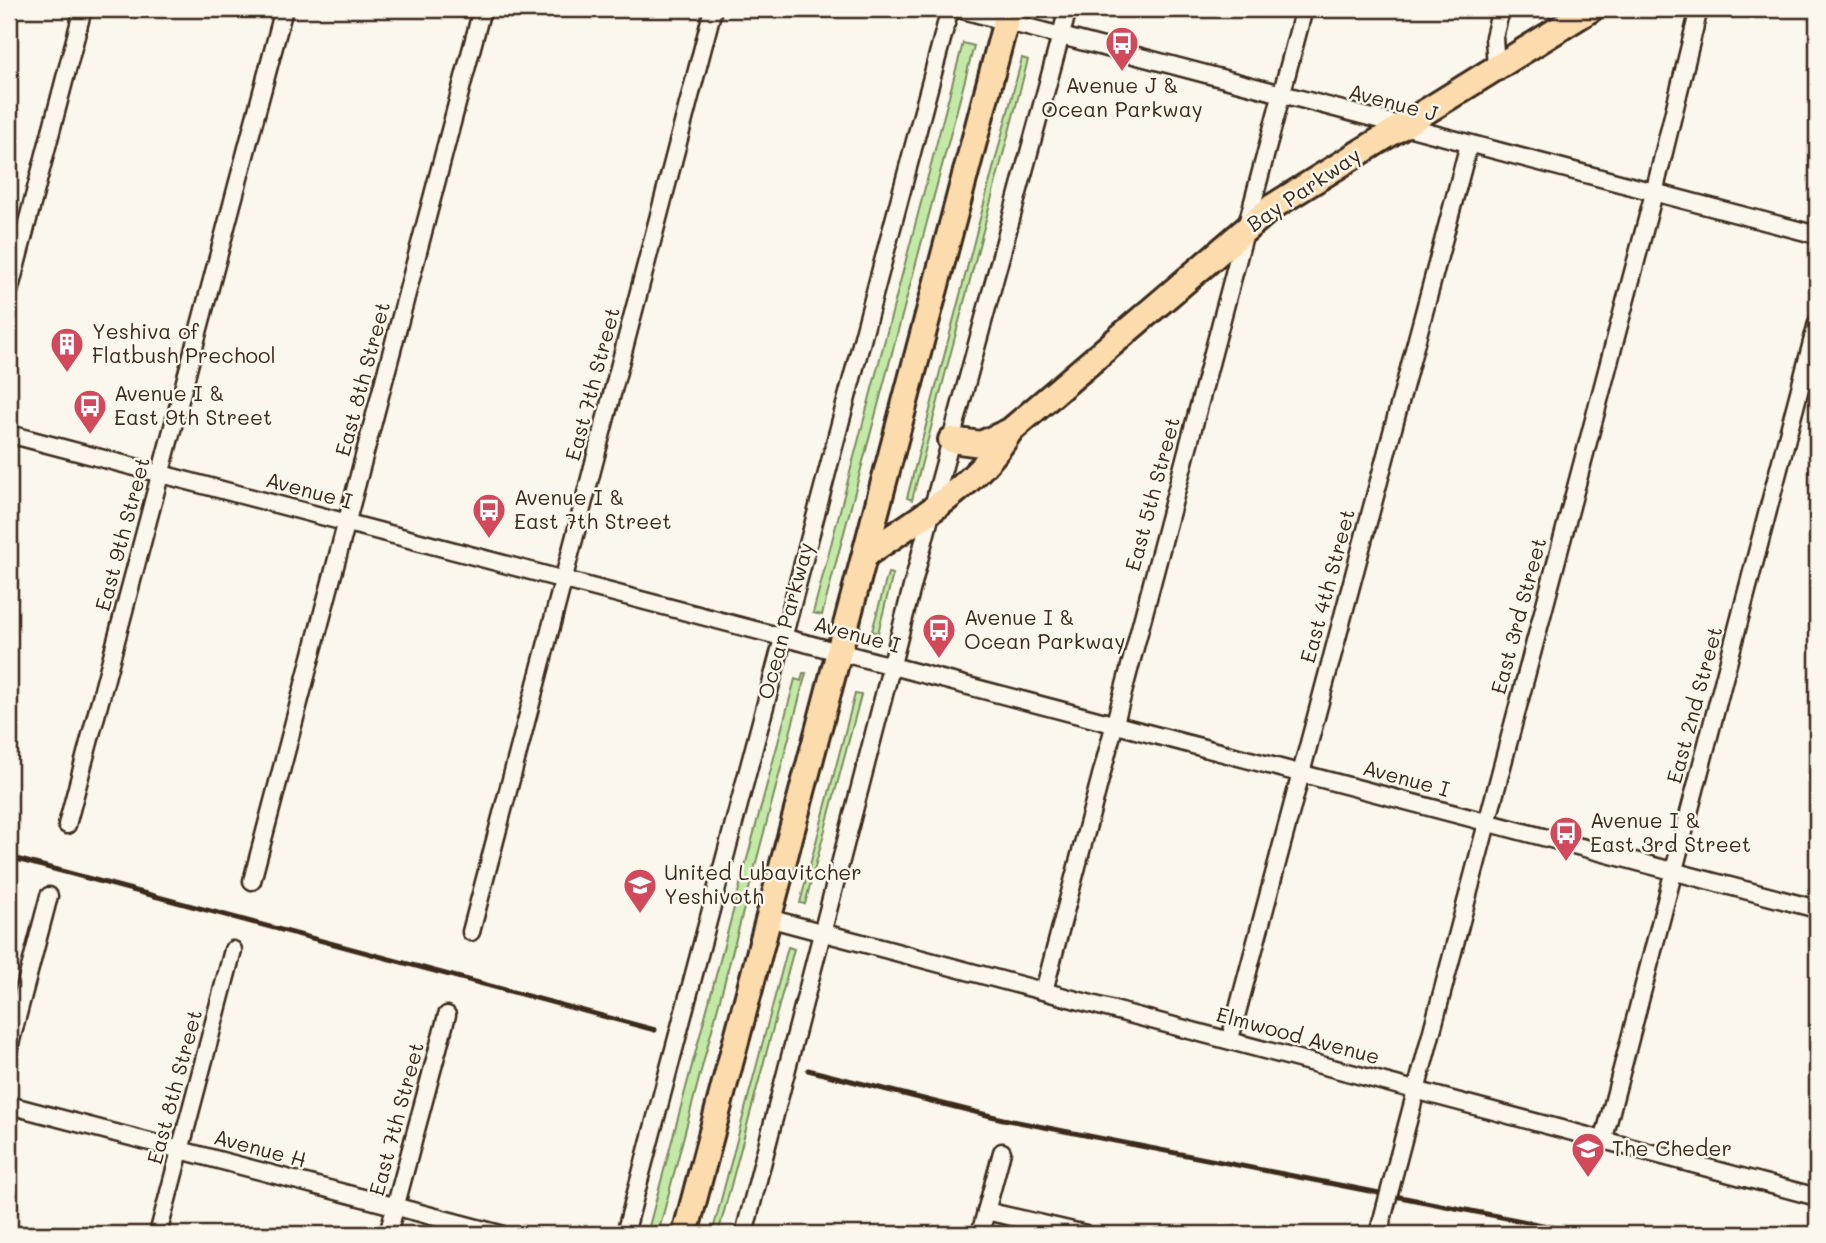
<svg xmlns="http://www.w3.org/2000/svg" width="1826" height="1243" viewBox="0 0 1826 1243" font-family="Mali,sans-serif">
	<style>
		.green { fill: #c2eaa6; stroke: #7e8a62; stroke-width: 2 }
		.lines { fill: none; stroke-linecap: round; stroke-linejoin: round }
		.street-casing { stroke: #3b2a1e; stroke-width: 21 }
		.primary-casing { stroke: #3b2a1e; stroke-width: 30 }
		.street { stroke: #fbf7ec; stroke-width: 16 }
		.primary { stroke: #fcdcac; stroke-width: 24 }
		.rail { stroke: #3b2a1e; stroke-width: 5 }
		.street-bridge-casing { stroke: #3b2a1e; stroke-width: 21; stroke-linecap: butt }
		.street-bridge { stroke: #fbf7ec; stroke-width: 16 }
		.labels { text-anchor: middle; stroke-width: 5; stroke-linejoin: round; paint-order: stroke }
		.poi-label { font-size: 21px; fill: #3b2a1e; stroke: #fbf7ec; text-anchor: start }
		.street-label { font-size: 21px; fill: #3b2a1e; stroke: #fbf7ec }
	</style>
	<rect width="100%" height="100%" fill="#fbf7ec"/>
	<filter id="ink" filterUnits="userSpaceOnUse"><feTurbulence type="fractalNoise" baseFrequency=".0143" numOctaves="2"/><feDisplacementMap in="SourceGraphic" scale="14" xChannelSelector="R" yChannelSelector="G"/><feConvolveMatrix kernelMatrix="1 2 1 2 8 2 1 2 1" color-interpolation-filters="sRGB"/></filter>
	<g filter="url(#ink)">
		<g class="green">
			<polygon points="963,43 974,46 822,615 813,613"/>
			<polygon points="1022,58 1028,60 912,500 907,498"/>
			<polygon points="888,573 893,574 878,633 872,631"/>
			<polygon points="803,673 806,673 658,1234 647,1234 795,679 801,681"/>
			<polygon points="855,694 861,695 805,904 800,903"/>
			<polygon points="788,947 794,949 718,1234 712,1234"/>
		</g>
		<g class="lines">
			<defs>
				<g id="street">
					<polyline points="959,9 1817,235"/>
					<polyline points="1496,68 1494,37 1501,9"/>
					<polyline points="9,292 83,9"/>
					<polyline points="9,434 1817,909"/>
					<polyline points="67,825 284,9"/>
					<polyline points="252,881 482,9"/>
					<polyline points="768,918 1817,1197"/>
					<polyline points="471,932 713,9"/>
					<polyline points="1044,991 1304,9"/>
					<polyline points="1230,1039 1469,144"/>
					<polyline points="9,1048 49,896"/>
					<polyline points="9,1105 500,1234"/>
					<polyline points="1604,1138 1817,323"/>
					<polyline points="1398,1159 1654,193 1699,9"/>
					<polyline points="986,1211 1086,1234"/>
					<polyline points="158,1234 233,950"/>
					<polyline points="388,1234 447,1015"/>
					<polyline points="625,1234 950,9"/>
					<polyline points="744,1234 932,510 1068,9"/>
					<polyline points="980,1234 1002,1152"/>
					<polyline points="1378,1234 1383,1216"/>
				</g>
				<g id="primary">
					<polyline points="951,440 981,444 1010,431 1272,207 1591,9"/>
					<path d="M 865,555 C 917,520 977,486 1010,431"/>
					<polyline points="685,1234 1009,9"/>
				</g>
			</defs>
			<use href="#street" class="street-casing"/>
			<use href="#primary" class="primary-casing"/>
			<use href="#street" class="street"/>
			<use href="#primary" class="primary"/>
			<g class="rail">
				<polyline points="9,857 655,1030"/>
				<polyline points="808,1070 1003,1119 1588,1234"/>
			</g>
			<defs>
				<polyline id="street-bridge" points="1383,1216 1398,1159"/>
			</defs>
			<use href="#street-bridge" class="street-bridge-casing"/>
			<use href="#street-bridge" class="street-bridge"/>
		</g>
	</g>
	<defs>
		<symbol id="bus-pin" viewBox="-11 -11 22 30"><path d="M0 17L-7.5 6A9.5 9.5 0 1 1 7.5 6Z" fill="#d1495b" stroke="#fbf7ec"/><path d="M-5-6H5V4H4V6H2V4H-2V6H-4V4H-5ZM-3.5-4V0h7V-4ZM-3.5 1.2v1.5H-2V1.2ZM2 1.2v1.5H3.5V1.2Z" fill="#fff"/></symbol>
		<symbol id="building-pin" viewBox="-11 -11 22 30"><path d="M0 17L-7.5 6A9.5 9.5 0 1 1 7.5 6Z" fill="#d1495b" stroke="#fbf7ec"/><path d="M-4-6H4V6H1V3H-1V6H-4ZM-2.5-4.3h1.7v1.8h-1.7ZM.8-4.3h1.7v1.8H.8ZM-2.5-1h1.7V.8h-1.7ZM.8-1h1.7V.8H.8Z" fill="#fff"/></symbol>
		<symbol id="school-pin" viewBox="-11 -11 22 30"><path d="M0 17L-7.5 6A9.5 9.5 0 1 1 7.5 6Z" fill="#d1495b" stroke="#fbf7ec"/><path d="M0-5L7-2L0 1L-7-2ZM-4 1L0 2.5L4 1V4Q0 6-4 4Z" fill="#fff"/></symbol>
	</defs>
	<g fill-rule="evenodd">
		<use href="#bus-pin" x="1103" y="24" width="38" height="52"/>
		<use href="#building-pin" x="48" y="325" width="38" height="52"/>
		<use href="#bus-pin" x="71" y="387" width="38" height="52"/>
		<use href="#bus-pin" x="470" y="491" width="38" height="52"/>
		<use href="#bus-pin" x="920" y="611" width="38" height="52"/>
		<use href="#bus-pin" x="1547" y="814" width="38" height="52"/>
		<use href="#school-pin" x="621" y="866" width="38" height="52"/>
		<use href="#school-pin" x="1569" y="1130" width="38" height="52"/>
	</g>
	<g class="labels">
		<g class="poi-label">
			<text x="1122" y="93" text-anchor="middle">Avenue J &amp;<tspan x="1122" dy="24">Ocean Parkway</tspan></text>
			<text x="92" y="339">Yeshiva of<tspan x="92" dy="24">Flatbush Prechool</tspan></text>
			<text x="114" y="401">Avenue I &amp;<tspan x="114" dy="24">East 9th Street</tspan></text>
			<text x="514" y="505">Avenue I &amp;<tspan x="514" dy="24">East 7th Street</tspan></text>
			<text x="964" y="625">Avenue I &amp;<tspan x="964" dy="24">Ocean Parkway</tspan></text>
			<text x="1590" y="828">Avenue I &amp;<tspan x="1590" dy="24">East 3rd Street</tspan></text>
			<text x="664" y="880">United Lubavitcher<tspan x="664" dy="24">Yeshivoth</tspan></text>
			<text x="1612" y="1156">The Cheder</text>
		</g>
		<g class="street-label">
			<text transform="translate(1393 103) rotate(15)" y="7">Avenue J</text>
			<text transform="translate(1304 190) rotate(-34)" y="7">Bay Parkway</text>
			<text transform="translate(363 379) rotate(-75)" y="7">East 8th Street</text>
			<text transform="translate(593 384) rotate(-75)" y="7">East 7th Street</text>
			<text transform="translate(309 491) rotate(15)" y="7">Avenue I</text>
			<text transform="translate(1153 494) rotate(-75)" y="7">East 5th Street</text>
			<text transform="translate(123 534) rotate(-75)" y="7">East 9th Street</text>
			<text transform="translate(1328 586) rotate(-75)" y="7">East 4th Street</text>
			<text transform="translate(1519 616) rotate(-75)" y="7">East 3rd Street</text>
			<text transform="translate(786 621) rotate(-75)" y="7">Ocean Parkway</text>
			<text transform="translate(857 635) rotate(15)" y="7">Avenue I</text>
			<text transform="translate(1695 705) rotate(-75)" y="7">East 2nd Street</text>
			<text transform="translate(1406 779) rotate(15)" y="7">Avenue I</text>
			<text transform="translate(1298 1036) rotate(15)" y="7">Elmwood Avenue</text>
			<text transform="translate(175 1087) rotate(-75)" y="7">East 8th Street</text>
			<text transform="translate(397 1119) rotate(-75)" y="7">East 7th Street</text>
			<text transform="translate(260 1149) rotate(15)" y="7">Avenue H</text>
		</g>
	</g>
	<rect width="1826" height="1243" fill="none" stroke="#fbf7ec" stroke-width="35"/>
	<rect x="18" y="18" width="1791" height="1208" fill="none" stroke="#3b2a1e" stroke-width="2.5" filter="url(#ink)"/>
</svg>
